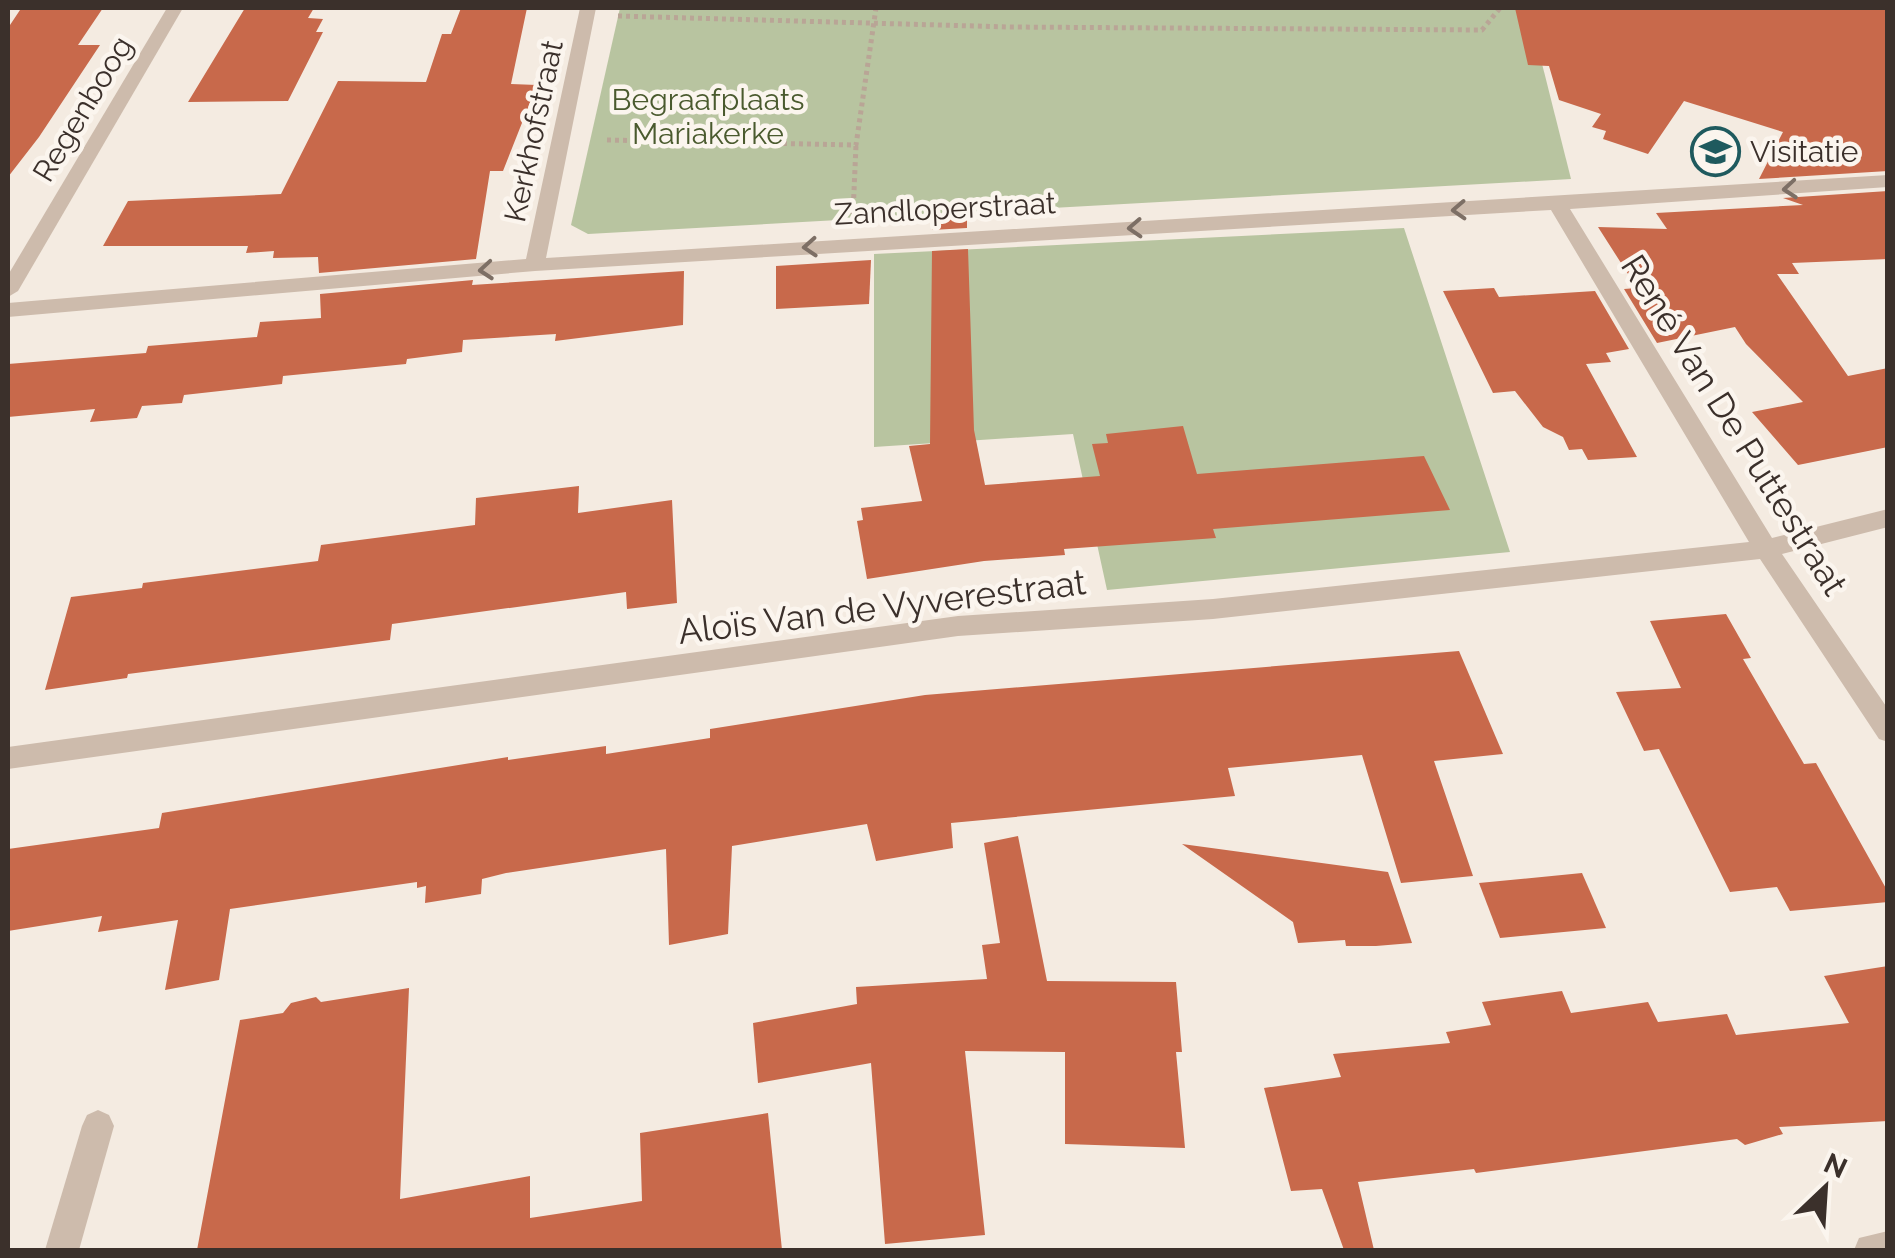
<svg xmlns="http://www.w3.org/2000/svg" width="1895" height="1258" viewBox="0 0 1895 1258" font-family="Raleway,sans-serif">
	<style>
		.green { fill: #b8c4a0 }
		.building { fill: #c8694b }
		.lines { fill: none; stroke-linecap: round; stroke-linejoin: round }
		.path { stroke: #b9a596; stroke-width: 5; stroke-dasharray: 4 4; stroke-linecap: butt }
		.minor { fill: #cdbbac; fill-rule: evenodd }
		.oneway { stroke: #7d6f65 }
		.labels { text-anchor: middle; stroke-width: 9; stroke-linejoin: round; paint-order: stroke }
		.far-park-label { font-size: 30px; fill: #4a5a2e; stroke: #fbf5ee }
		.far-street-label { font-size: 30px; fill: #3b302b; stroke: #fbf5ee }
		.far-poi-label { font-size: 30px; fill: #3b302b; stroke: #fbf5ee; text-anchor: start }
		.street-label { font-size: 35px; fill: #3b302b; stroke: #fbf5ee }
	</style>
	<rect width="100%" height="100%" fill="#f4ebe1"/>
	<g class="green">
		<polygon points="620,8 1528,8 1571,179 588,234 571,225"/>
		<polygon points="1404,228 1510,552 1107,590 1073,434 874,447 874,254"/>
	</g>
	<g class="building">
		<polygon points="30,8 103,8 78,45 100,45 39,137 8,177 8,28 20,10"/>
		<polygon points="245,8 314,8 308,18 323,19 316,32 323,32 288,101 188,102"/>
		<polygon points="461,8 527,8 511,84 537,85 503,171 490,171 476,259 319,273 318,257 273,258 274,251 246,253 248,246 103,246 128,201 281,194 338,81 426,82 442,34 451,34"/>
		<polygon points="1515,8 1888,8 1888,171 1759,179 1783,132 1684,101 1648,154 1603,139 1606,131 1592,127 1601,114 1559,100 1549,66 1528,65"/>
		<polygon points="1888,191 1888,259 1792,263 1799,274 1777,274 1848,376 1888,368 1888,447 1798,465 1752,412 1803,402 1746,344 1735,327 1657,343 1624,289 1637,288 1598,227 1667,229 1656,213 1803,205 1783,198"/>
		<polygon points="967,216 967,228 932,230 932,217"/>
		<polygon points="968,249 974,430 985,485 1100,476 1092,444 1108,443 1106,434 1183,426 1197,474 1424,456 1450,510 1213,529 1216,538 1064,549 1065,555 984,561 867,579 857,521 863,520 861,508 922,501 909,446 930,444 932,251"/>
		<polygon points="871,260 869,304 776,309 776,266"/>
		<polygon points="684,271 683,325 555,341 556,334 463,340 462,352 407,359 406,364 283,376 282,384 184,395 182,403 142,406 137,418 90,422 95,409 8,417 8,364 146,353 148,346 257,337 260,322 321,318 320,294 473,280 472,285"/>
		<polygon points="1494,288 1499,297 1595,291 1629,349 1606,353 1611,362 1586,364 1637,457 1588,460 1582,449 1569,450 1563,437 1543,427 1515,391 1493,393 1443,291"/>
		<polygon points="579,486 578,513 672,500 677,603 627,609 626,592 392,624 390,640 128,674 127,678 45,690 71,597 142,588 143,583 318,561 321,545 475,525 476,498"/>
		<polygon points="1726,614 1751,658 1743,659 1804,764 1816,763 1888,892 1888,902 1790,911 1777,887 1730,892 1659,749 1644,751 1616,692 1681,688 1650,621"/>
		<polygon points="1459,651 1503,754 1434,761 1473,876 1401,883 1362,755 1228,768 1235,796 951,823 953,848 876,861 867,824 732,846 728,934 669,945 666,849 506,873 482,879 481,894 425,903 426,886 417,888 417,882 230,909 219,980 165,990 178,920 98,932 102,916 8,931 8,849 159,828 162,813 508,757 508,760 606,746 606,754 710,738 710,729 925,695"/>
		<polygon points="1018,836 1047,981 1176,982 1182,1052 1176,1052 1185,1148 1065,1144 1065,1052 965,1051 985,1235 885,1244 871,1063 758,1083 753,1023 857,1004 856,987 987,979 982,945 1000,943 984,843"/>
		<polygon points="1182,844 1388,872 1412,943 1376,946 1346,946 1345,940 1298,943 1293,922"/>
		<polygon points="1582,873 1606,928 1500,938 1479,883"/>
		<polygon points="1888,966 1888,1121 1779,1127 1783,1134 1745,1145 1737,1139 1476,1173 1474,1169 1358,1182 1374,1250 1344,1250 1322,1189 1291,1191 1264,1088 1341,1077 1333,1054 1450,1043 1446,1032 1491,1025 1482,1002 1562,991 1571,1013 1648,1002 1658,1022 1727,1014 1736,1035 1849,1023 1824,976"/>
		<polygon points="409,988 400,1199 530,1176 530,1218 642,1201 640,1133 768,1113 782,1250 197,1250 240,1020 283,1013 291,1003 316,997 321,1002"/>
	</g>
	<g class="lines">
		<g class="path">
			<polyline points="618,16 1010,27 1482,30 1500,8"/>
			<polyline points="607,140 856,145 876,8"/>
			<polyline points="853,214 856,145"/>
		</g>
		<g class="minor">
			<polygon points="167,8 183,8 18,291 8,297 8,275"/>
			<polygon points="580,8 596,8 546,258 1888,175 1888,187 1570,209 1772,538 1888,509 1888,527 1782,554 1888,709 1888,742 1879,739 1760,559 1213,619 958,636 8,769 8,747 958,616 1213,599 1749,542 1551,210 535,271 8,317 8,303 526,259"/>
			<polygon points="98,1110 109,1115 114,1126 79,1250 45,1250 82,1126 87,1115"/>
			<polygon points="1888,1231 1888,1250 1854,1250 1859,1238"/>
		</g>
	</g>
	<defs><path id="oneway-chevron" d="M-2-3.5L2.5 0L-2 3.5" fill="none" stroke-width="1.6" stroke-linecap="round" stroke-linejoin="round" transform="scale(2.5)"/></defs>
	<g class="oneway">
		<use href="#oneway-chevron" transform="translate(1790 189) rotate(175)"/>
		<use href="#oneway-chevron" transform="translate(1459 210) rotate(177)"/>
		<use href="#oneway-chevron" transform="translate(1135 228) rotate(177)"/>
		<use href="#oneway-chevron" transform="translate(810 247) rotate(176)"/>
		<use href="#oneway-chevron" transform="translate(486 270) rotate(175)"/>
	</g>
	<defs>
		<symbol id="school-ring" viewBox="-11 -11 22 22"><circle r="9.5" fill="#fbf5ee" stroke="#1f5a5e" stroke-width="1.5"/><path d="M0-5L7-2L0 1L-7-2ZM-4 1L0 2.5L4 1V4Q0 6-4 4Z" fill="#1f5a5e"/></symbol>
	</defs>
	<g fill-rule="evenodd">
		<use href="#school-ring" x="1688" y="124" width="55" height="55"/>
	</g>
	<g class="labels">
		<g class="far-park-label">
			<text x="708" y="110">Begraafplaats<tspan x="708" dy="34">Mariakerke</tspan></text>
		</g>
		<g class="far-street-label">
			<text transform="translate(83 109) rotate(-59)" y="10">Regenboog</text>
			<text transform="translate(534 131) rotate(-78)" y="10">Kerkhofstraat</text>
			<text transform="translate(945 209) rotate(-3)" y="10">Zandloperstraat</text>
		</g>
		<g class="far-poi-label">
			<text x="1750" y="162">Visitatie</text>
		</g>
		<g class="street-label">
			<text transform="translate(1734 425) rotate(58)" y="12">René Van De Puttestraat</text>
			<text transform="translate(882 607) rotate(-7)" y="12">Aloïs Van de Vyverestraat</text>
		</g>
	</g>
	<rect width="1895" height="1258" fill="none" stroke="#3b302b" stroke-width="20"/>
	<g transform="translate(1825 1188) rotate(25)" stroke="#fbf5ee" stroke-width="8" paint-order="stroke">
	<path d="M0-8L18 38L0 25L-18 38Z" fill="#3b302b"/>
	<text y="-15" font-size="28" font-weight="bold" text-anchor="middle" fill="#3b302b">N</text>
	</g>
</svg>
